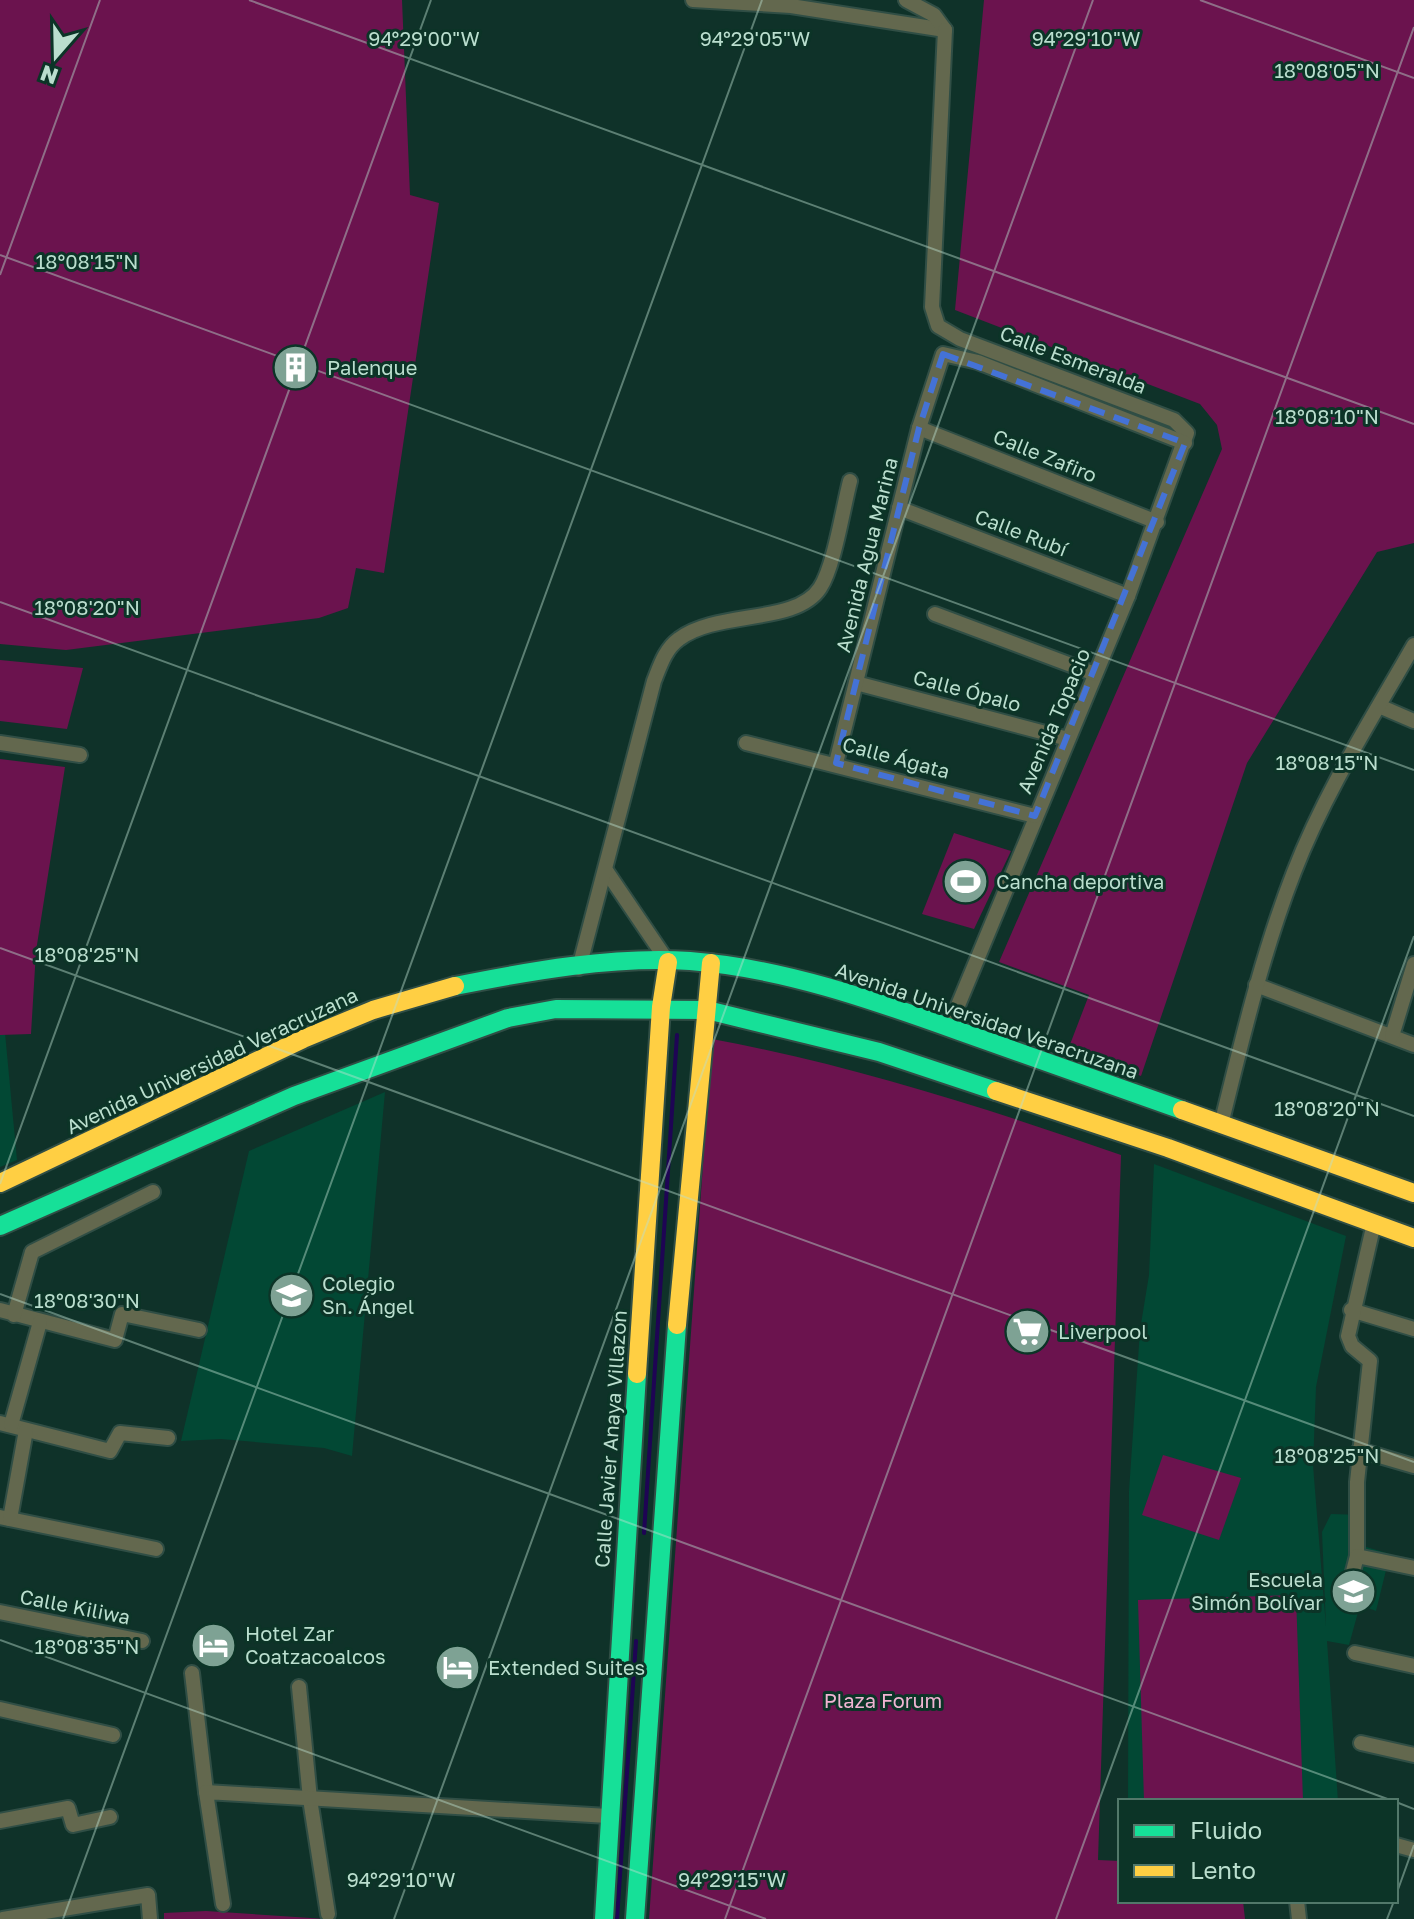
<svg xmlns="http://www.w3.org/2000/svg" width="1414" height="1919" viewBox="0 0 1414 1919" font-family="'Golos Text',sans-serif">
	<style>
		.built { fill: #024834 }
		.green { fill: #6b134e }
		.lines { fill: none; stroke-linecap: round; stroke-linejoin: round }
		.stream { stroke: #1e0454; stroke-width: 4 }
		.street-casing { stroke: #304e45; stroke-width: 18 }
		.fast-casing { stroke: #304e45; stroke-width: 22 }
		.slow-casing { stroke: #304e45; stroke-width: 22 }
		.street { stroke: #63684e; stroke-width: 14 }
		.fast { stroke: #16e098; stroke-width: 18 }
		.slow { stroke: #ffcf43; stroke-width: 18 }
		.marked { fill: none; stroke: #4472d6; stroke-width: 6; stroke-dasharray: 16 10; stroke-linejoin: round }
		.ticks { fill: none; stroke: #badece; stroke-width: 2; stroke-opacity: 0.45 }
		.labels { text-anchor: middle; stroke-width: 6; stroke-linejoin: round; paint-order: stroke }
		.street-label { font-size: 20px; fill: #badece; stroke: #0c3427 }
		.poi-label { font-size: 20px; fill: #badece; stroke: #0c3427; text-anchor: start }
		.park-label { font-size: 20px; fill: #f1b4d3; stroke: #0c3427 }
		.ticks-label { font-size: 20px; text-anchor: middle; fill: #badece; stroke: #0c3427; stroke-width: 6; stroke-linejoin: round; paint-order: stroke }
	</style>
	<rect width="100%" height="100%" fill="#0f3229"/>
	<g class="built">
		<polygon points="5,1033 17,1160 0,1167 0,1035"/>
		<polygon points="385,1092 352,1456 324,1448 221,1439 181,1441 249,1151"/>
		<polygon points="1154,1164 1346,1236 1316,1387 1313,1465 1326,1627 1322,1532 1331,1514 1363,1515 1363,1546 1390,1554 1376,1611 1360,1605 1349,1645 1327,1641 1338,1801 1128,1801 1129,1491 1140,1330 1149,1275"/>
	</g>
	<g class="green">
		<polygon points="0,0 402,0 410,195 439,203 384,573 356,568 348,608 319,618 66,650 0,644"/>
		<polygon points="984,0 1414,0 1414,543 1377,552 1247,763 1141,1076 1069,1047 1089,995 999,962 1222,449 1217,425 1200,404 955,310"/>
		<polygon points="0,660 83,668 67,729 0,721"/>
		<polygon points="0,759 65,767 36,951 31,1034 0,1035"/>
		<polygon points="954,833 1011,851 974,929 922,914"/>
		<path d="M 712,1039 C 852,1065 986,1108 1121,1155 L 1098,1860 L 1120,1861 L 1120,1901 L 1243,1901 L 1245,1919 L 649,1919 Z"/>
		<polygon points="1163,1455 1241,1478 1219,1540 1142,1515"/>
		<polygon points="1296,1595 1303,1801 1144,1801 1138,1600"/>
		<polygon points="206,1911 326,1919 164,1919 164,1913"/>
	</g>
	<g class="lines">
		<g class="stream">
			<polyline points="644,1533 677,1035"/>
			<polyline points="617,1919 636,1641"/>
		</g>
		<defs>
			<g id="street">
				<polyline points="693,0 791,6 945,30"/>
				<polyline points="906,0 934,15 945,30"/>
				<polyline points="945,30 932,307 938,326 960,339 1174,420 1187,433 1128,596 949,1027"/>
				<polyline points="919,428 1157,522"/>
				<polyline points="899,508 1128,596"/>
				<polyline points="935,614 1095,674"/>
				<polyline points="856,683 1068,739"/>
				<polyline points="1379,706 1414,721"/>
				<polyline points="0,743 80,755"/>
				<polyline points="746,743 1035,816"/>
				<polyline points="836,763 919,428 943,354 978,362 1185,443"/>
				<polyline points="607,872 668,962"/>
				<path d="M 579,968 L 654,681 C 660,666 665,649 679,639 C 717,610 796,625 820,588 C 834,567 843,508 850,481"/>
				<polyline points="1256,985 1414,1045"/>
				<polyline points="1392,1036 1414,964"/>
				<path d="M 1221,1125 C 1242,1040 1262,954 1294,872 C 1325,792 1371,720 1414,645"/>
				<polyline points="0,1310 115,1340 122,1314 199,1330"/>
				<polyline points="1351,1310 1414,1329"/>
				<polyline points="14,1315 32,1252 153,1192"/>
				<polyline points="0,1423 110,1451 120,1433 168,1438"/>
				<polyline points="11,1425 40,1322"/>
				<polyline points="1359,1450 1414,1466"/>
				<polyline points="0,1517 156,1549"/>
				<polyline points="10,1519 26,1430"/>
				<polyline points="1357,1556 1357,1482 1370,1361 1352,1346 1348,1336 1374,1223"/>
				<polyline points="1348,1591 1357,1556 1414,1568"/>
				<polyline points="0,1612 142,1641"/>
				<polyline points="1355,1653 1414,1666"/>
				<polyline points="192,1673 206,1792"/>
				<polyline points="299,1687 310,1799 328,1914"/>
				<polyline points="0,1709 113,1735"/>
				<polyline points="1361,1743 1414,1755"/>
				<polyline points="0,1821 68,1808 73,1825 110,1817"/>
				<polyline points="1396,1845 1414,1850"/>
				<polyline points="1297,1901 1299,1919"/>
				<polyline points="223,1904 206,1792 608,1816"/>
				<polyline points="3,1919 148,1895 150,1919"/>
			</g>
			<g id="fast">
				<path d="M 455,986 C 530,971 613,956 690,961 C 782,968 873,1000 959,1031 C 1033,1057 1107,1084 1182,1110"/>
				<polyline points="0,1226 294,1096 508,1018 556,1009 707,1010 879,1052 996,1091"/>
				<polyline points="604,1919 637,1374"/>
				<polyline points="635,1919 677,1325"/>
			</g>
			<g id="slow">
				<polyline points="996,1091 1168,1148 1414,1238"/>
				<polyline points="1182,1110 1414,1193"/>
				<polyline points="0,1183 303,1039 373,1010 455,986"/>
				<polyline points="677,1325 711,963"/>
				<polyline points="637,1374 661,1007 668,962"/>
			</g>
		</defs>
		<use href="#street" class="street-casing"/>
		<use href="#fast" class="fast-casing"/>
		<use href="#slow" class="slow-casing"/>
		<use href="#street" class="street"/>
		<use href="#fast" class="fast"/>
		<use href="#slow" class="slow"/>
	</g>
	<path class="marked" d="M 943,354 L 1185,443 L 1035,816 L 836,763 L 919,428 Z"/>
	<path class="ticks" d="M 249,0 L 1414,424M 1200,0 L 1414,78M 0,255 L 1414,770M 0,275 L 100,0M 0,602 L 1414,1116M 0,948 L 1414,1462M 0,1184 L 431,0M 0,1294 L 1393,1801M 0,1640 L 766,1919M 1396,1802 L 1414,1809M 1396,1895 L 1414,1845M 63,1919 L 762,0M 394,1919 L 1093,0M 725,1919 L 1414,27M 1056,1919 L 1414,936M 1387,1919 L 1394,1901"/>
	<defs>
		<symbol id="building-disc" viewBox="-11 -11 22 22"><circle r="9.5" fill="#7ea294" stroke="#0c3427"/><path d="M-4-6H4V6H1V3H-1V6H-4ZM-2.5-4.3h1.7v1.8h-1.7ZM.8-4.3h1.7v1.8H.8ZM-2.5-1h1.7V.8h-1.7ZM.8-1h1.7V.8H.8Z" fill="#fff"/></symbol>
		<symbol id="stadium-disc" viewBox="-11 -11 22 22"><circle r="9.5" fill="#7ea294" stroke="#0c3427"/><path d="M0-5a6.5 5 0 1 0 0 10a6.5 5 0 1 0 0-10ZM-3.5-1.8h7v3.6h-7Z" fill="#fff"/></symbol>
		<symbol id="university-disc" viewBox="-11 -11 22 22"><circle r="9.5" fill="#7ea294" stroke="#0c3427"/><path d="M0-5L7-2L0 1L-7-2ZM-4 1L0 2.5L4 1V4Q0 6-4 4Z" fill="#fff"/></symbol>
		<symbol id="supermarket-disc" viewBox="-11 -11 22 22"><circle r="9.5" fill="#7ea294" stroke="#0c3427"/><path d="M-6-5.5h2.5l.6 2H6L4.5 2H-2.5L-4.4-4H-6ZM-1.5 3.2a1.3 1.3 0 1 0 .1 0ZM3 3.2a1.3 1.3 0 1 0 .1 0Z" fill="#fff"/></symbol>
		<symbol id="school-disc" viewBox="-11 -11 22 22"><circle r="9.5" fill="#7ea294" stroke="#0c3427"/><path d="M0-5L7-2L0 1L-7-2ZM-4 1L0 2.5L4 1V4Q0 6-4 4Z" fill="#fff"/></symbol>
		<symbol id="hotel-disc" viewBox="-11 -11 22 22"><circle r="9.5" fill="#7ea294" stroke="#0c3427"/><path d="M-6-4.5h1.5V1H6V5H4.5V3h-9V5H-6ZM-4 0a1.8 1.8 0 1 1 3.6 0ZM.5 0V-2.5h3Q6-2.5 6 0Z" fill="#fff"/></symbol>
	</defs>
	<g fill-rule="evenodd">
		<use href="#building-disc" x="270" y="342" width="51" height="51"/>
		<use href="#stadium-disc" x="940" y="856" width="51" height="51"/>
		<use href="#university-disc" x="266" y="1270" width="51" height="51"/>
		<use href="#supermarket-disc" x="1002" y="1306" width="51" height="51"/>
		<use href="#school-disc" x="1328" y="1566" width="51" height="51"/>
		<use href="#hotel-disc" x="188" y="1620" width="51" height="51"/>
		<use href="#hotel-disc" x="432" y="1642" width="51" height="51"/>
	</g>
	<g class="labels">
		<g class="street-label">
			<text transform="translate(1073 360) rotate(21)" y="7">Calle Esmeralda</text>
			<text transform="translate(1045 456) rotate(22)" y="7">Calle Zafiro</text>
			<text transform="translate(1021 533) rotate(21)" y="7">Calle Rubí</text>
			<text transform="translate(867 555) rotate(-76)" y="7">Avenida Agua Marina</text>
			<text transform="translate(967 691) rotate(15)" y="7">Calle Ópalo</text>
			<text transform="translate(1054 721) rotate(-67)" y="7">Avenida Topacio</text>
			<text transform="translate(896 758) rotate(15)" y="7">Calle Ágata</text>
			<text transform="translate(987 1021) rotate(19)" y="7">Avenida Universidad Veracruzana</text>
			<text transform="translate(212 1061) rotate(-25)" y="7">Avenida Universidad Veracruzana</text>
			<text transform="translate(611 1439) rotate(-86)" y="7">Calle Javier Anaya Villazon</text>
			<text transform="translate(75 1607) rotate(11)" y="7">Calle Kiliwa</text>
		</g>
		<g class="poi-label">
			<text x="327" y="375">Palenque</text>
			<text x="996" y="889">Cancha deportiva</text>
			<text x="322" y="1291">Colegio<tspan x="322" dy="23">Sn. Ángel</tspan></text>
			<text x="1058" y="1339">Liverpool</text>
			<text x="1323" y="1587" text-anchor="end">Escuela<tspan x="1323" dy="23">Simón Bolívar</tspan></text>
			<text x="245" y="1641">Hotel Zar<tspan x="245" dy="23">Coatzacoalcos</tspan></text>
			<text x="488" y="1675">Extended Suites</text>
		</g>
		<g class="park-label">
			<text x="883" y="1708">Plaza Forum</text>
		</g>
	</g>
	<g class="ticks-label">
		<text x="424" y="46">94°29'00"W</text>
		<text x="755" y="46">94°29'05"W</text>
		<text x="1086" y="46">94°29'10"W</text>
		<text x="1327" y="78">18°08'05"N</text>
		<text x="87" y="269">18°08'15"N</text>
		<text x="1327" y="424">18°08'10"N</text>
		<text x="87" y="615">18°08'20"N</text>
		<text x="1327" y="770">18°08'15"N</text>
		<text x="87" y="962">18°08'25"N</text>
		<text x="1327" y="1116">18°08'20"N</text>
		<text x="87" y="1308">18°08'30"N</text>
		<text x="1327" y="1463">18°08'25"N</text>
		<text x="87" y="1654">18°08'35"N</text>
		<text x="401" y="1887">94°29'10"W</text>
		<text x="732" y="1887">94°29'15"W</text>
	</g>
	<rect x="1118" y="1799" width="280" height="104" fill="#0c3427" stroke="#52786a" stroke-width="2"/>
	<rect x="1134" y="1825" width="40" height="12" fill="#16e098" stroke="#52786a" stroke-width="2"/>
	<text x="1190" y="1839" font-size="24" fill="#badece">Fluido</text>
	<rect x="1134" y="1865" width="40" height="12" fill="#ffcf43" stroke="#52786a" stroke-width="2"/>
	<text x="1190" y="1879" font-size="24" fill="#badece">Lento</text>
	<g transform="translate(56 56) rotate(200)" stroke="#0c3427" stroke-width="6" paint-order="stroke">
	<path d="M0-6L14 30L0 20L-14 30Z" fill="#badece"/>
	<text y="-12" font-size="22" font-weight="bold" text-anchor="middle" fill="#badece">N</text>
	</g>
</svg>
